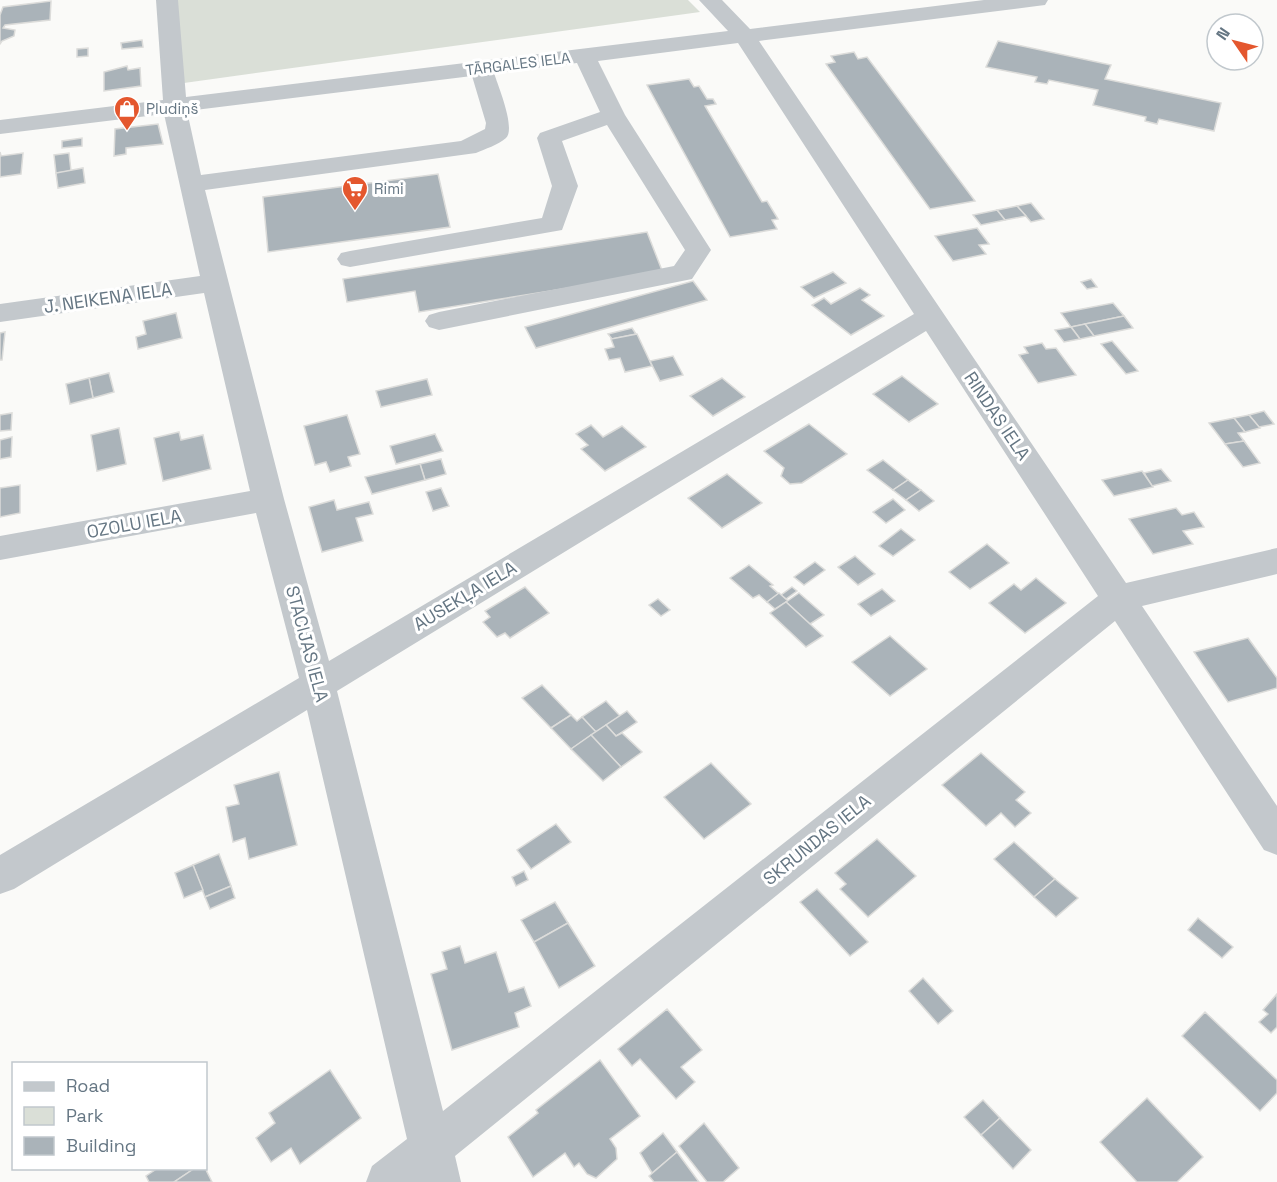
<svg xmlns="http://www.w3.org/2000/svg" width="1277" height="1182" viewBox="0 0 1277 1182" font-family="'Space Grotesk',sans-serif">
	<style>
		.green { fill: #dadfd7 }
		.building { fill: #aab3b9; stroke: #dcdcda; stroke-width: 1.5 }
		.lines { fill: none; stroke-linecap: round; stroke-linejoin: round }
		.minor { fill: #c3c8cc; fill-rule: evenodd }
		.labels { text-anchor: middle; stroke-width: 6; stroke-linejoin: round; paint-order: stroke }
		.far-street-label { font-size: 15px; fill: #657683; stroke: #fff }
		.far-poi-label { font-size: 15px; fill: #657683; stroke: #fff; text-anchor: start }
		.street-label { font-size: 18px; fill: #657683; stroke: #fff }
	</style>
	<rect width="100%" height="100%" fill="#fafaf8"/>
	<polygon class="green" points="177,0 688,0 700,12 184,83"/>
	<g class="building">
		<polygon points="51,1 50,20 5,25 3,28 15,30 14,36 2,41 0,44 0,15 3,7"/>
		<polygon points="142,40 143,47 122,49 121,43"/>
		<polygon points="998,41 1111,65 1105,79 1221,103 1214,131 1159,119 1157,124 1145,121 1146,117 1093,105 1098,90 1049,80 1047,84 1035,82 1037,77 986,67"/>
		<polygon points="88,48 88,56 77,57 77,49"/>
		<polygon points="854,52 858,59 867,57 975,201 930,209 826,64 835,62 831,56"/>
		<polygon points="127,66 128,70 140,68 141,86 104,91 104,72"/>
		<polygon points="689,79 694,87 699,86 707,99 713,99 716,104 705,106 762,202 767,201 778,219 772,220 777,229 730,237 647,85"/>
		<polygon points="158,124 163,144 126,148 126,154 114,156 115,129"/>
		<polygon points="82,138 82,146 62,148 62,141"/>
		<polygon points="0,152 1,156 23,153 21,174 0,177"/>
		<polygon points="69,153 71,171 56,173 54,155"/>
		<polygon points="83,168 85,183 58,188 56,173"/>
		<polygon points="438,174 450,227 268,252 263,197"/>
		<polygon points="1031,203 1044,219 1031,222 1017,206"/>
		<polygon points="1017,206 1026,216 1005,220 997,210"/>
		<polygon points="997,210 1005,220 981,225 973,215"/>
		<polygon points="977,228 989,244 979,245 986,254 953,261 935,236"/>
		<polygon points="647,232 663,273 419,312 415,291 347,302 343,279"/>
		<polygon points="833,272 846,283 814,298 801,287"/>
		<polygon points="1091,279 1097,287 1087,289 1081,282"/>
		<polygon points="693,281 707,300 536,348 525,327"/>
		<polygon points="860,288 870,295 862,300 884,316 851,335 812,305 824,298 831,304"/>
		<polygon points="1113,303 1124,316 1071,327 1061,313"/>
		<polygon points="176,313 182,338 138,349 136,337 146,334 143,321"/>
		<polygon points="1124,316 1133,328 1094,336 1085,324"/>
		<polygon points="1085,324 1094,336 1080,339 1071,327"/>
		<polygon points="1071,327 1080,339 1064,342 1055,330"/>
		<polygon points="632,328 636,334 612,339 608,334"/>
		<polygon points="5,332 2,360 0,360 0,333"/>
		<polygon points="637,334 652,366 625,372 620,358 609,360 605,349 614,347 611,339"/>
		<polygon points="1112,341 1138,371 1126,374 1101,344"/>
		<polygon points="1042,343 1046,349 1056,348 1076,375 1038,383 1019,355 1028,353 1024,347"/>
		<polygon points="673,356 683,375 660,381 650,361"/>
		<polygon points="109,373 114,392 93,398 89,378"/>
		<polygon points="902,376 938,404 909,422 873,394"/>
		<polygon points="89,378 93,398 70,404 66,384"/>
		<polygon points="722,378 745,397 713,416 690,396"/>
		<polygon points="427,379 432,395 381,407 376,391"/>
		<polygon points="1264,411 1274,424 1259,427 1249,415"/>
		<polygon points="12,413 11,430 0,431 0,415"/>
		<polygon points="347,415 360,454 348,457 351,466 330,472 326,462 315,465 304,426"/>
		<polygon points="1249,415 1260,428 1245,432 1234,418"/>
		<polygon points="1234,418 1245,432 1238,433 1244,441 1225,444 1209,423"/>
		<polygon points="809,424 847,454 802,483 790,484 781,476 784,468 764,451"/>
		<polygon points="591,425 603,437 622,426 646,447 605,471 581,449 588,445 576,434"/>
		<polygon points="119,428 126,464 97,471 91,435"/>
		<polygon points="179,432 181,440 203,435 211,469 163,481 154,438"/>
		<polygon points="435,434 443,451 396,464 390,446"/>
		<polygon points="12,437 11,457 0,459 0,440"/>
		<polygon points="1244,441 1260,463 1243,467 1225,444"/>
		<polygon points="441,459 446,474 425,480 420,464"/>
		<polygon points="883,460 908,480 893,490 867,470"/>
		<polygon points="420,464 425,480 372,494 365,477"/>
		<polygon points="1161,469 1171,481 1152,486 1144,473"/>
		<polygon points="1142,471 1153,487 1114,496 1102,480"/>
		<polygon points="727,474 762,503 722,528 688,498"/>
		<polygon points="908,480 921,490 906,500 893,490"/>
		<polygon points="20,485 20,513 0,517 0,488"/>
		<polygon points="441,488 449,506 433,511 426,492"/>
		<polygon points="921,490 934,501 919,511 906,500"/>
		<polygon points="893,499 905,510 886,523 873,512"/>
		<polygon points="334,500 337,510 369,502 373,514 356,518 363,541 322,552 309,507"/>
		<polygon points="1176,508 1182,515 1194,512 1204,527 1183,531 1193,544 1153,554 1129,519"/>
		<polygon points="901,529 915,540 893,556 879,546"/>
		<polygon points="987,544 1009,563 970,589 949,572"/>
		<polygon points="855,556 875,574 858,585 838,567"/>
		<polygon points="815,562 825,570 804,585 794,577"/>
		<polygon points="749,565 773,585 770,586 779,594 767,602 759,595 753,598 730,578"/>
		<polygon points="1036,578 1066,603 1025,633 989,603 1014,584 1021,590"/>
		<polygon points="525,587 549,613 510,638 505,633 497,637 483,622 490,617 485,611"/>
		<polygon points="792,587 797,591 786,599 781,595"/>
		<polygon points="882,589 895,601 871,616 858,604"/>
		<polygon points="779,593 788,601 775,609 767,602"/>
		<polygon points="799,593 824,615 810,624 786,602"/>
		<polygon points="658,599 670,610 661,616 649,605"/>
		<polygon points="786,602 810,624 823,636 806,647 770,613"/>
		<polygon points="890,636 927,669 890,696 852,662"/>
		<polygon points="1248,638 1277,678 1277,688 1228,702 1194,652"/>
		<polygon points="542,685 571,715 551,728 522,698"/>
		<polygon points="606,701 620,716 596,732 582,717"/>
		<polygon points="627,711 637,722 616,736 606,725"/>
		<polygon points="571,715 577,721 582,717 596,732 571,749 551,728"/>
		<polygon points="606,725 616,736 622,733 642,752 621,767 591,735"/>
		<polygon points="591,735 621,767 603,781 571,749"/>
		<polygon points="981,753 1025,792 1016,800 1031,813 1015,827 1001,813 986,826 942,785"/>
		<polygon points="711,763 751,804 704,839 664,797"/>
		<polygon points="279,772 297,845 249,859 245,838 233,842 226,807 239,804 234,785"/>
		<polygon points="556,824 571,842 531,869 517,850"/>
		<polygon points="877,839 916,876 868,917 840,889 846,884 835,873"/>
		<polygon points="1014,842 1055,879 1034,897 994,859"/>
		<polygon points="219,854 231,886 205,897 193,865"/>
		<polygon points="193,865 203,890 184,898 175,873"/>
		<polygon points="524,871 528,880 516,886 512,877"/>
		<polygon points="1055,879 1078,898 1056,917 1034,897"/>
		<polygon points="231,886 235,898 210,909 205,897"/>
		<polygon points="817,889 868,942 850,956 800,902"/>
		<polygon points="555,902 568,923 534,942 521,920"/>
		<polygon points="1198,918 1233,947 1222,958 1188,930"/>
		<polygon points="568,923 595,966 559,988 534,942"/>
		<polygon points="460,946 465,963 496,952 509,992 524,987 531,1006 515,1013 519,1027 452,1050 431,974 447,969 442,952"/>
		<polygon points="923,978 953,1011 938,1024 909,991"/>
		<polygon points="1277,994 1277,1027 1271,1033 1259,1022 1268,1014 1263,1010"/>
		<polygon points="667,1009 702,1050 681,1067 695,1082 676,1099 640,1059 632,1066 618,1049"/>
		<polygon points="1205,1012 1277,1080 1277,1093 1260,1111 1182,1036"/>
		<polygon points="600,1060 640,1116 610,1139 616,1148 617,1159 596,1178 587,1174 579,1163 574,1167 565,1153 533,1177 508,1137 538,1113 536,1110"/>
		<polygon points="330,1070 361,1118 300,1164 291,1148 271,1162 256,1138 275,1123 269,1113"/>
		<polygon points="1147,1098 1203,1157 1177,1182 1137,1182 1100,1142"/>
		<polygon points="983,1100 1000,1118 981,1135 964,1117"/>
		<polygon points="1000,1118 1031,1150 1013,1169 981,1135"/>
		<polygon points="704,1123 739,1168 723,1182 707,1182 679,1146"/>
		<polygon points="663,1133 677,1152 652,1173 640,1153"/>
		<polygon points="677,1152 699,1182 654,1182 649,1176"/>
		<polygon points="158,1168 195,1168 174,1182 149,1182 146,1176"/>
		<polygon points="195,1168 205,1168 212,1182 174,1182"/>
	</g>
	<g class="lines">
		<path class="minor" d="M 156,0 L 178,0 L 186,97 L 728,31 L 699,0 L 722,0 L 750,29 L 984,0 L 1048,0 L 1045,5 L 1037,6 L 759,41 L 1126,583 L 1277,548 L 1277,574 L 1142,606 L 1277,806 L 1277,855 L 1264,850 L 1115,621 L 455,1156 L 461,1182 L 366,1182 L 372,1166 L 407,1139 L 307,710 L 14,889 L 0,894 L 0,855 L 299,678 L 256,513 L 0,560 L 0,536 L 250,491 L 204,293 L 0,322 L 0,304 L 200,276 L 164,114 L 0,134 L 0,120 L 163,100 ZM 738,43 L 914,314 L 329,661 L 284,499 L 205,190 L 476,153 C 485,149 498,145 506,138 C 516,128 498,86 494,73 L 577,63 L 600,112 L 540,133 L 537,138 L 552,186 L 542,218 L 350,251 L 341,253 L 337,259 L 341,265 L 350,267 L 562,230 L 578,186 L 562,141 L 607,125 L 685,250 L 674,266 L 439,312 L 429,315 L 425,321 L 429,327 L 439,330 L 692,279 L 711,250 L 625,115 L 598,61 ZM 472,76 L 486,123 L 485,129 L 461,141 L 201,175 L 187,111 ZM 926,331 L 1098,596 L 443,1111 L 337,691 Z"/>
	</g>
	<defs>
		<symbol id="shop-pin" viewBox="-11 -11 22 30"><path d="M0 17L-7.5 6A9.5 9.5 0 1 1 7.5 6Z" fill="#e4572e" stroke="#fff"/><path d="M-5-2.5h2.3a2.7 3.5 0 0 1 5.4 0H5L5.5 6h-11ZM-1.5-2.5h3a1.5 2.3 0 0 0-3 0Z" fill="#fff"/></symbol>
		<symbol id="supermarket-pin" viewBox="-11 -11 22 30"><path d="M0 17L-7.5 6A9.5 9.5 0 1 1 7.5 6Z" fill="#e4572e" stroke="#fff"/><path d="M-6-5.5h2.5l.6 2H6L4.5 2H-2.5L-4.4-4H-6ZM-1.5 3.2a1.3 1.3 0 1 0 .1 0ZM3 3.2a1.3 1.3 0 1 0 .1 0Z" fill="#fff"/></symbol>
	</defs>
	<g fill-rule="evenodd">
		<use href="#shop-pin" x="112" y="94" width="30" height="40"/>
		<use href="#supermarket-pin" x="340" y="174" width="30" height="40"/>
	</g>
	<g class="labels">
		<g class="far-street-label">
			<text transform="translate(518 64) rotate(-7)" y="5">TĀRGALES IELA</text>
		</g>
		<g class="far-poi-label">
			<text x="146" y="114">Pludiņš</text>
			<text x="374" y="194">Rimi</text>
		</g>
		<g class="street-label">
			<text transform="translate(108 298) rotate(-8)" y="6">J. NEIKENA IELA</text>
			<text transform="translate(997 416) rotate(56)" y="6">RINDAS IELA</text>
			<text transform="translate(134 524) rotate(-10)" y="6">OZOLU IELA</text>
			<text transform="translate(465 596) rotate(-31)" y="6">AUSEKĻA IELA</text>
			<text transform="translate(307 644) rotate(75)" y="6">STACIJAS IELA</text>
			<text transform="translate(817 840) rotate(-39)" y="6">SKRUNDAS IELA</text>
		</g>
	</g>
	<rect x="12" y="1062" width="195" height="108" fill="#ffffff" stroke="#c1c8cd" stroke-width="1.5"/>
	<rect x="24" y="1082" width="30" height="9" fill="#c3c8cc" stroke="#c1c8cd" stroke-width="1.5"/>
	<text x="66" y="1092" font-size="18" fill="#657683">Road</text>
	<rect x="24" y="1107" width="30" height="18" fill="#dadfd7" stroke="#c1c8cd" stroke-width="1.5"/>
	<text x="66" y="1122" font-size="18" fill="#657683">Park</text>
	<rect x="24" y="1137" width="30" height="18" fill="#aab3b9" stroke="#c1c8cd" stroke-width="1.5"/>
	<text x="66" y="1152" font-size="18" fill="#657683">Building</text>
	<g transform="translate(1235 42) rotate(305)"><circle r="28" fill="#ffffff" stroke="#c1c8cd" stroke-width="1.5"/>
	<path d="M0-4.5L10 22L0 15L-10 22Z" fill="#e4572e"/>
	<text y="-9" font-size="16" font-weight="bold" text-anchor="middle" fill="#657683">N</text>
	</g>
</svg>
